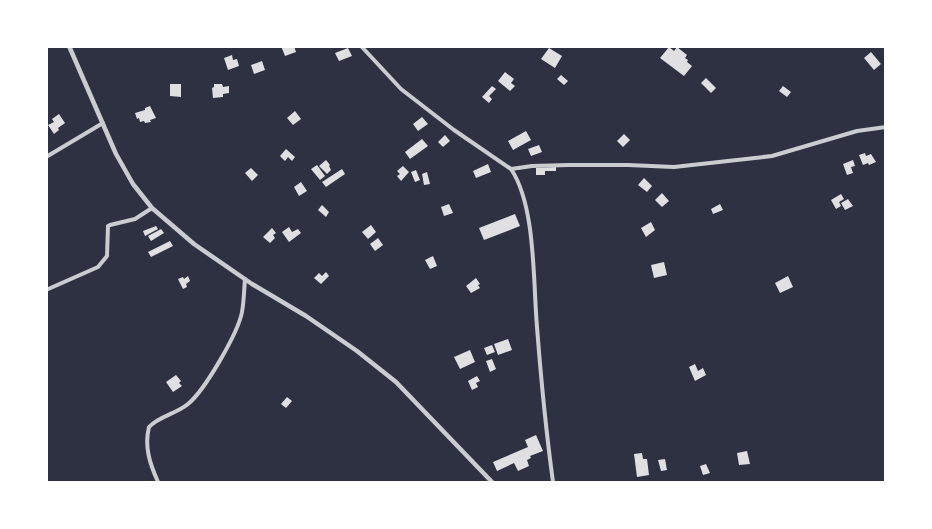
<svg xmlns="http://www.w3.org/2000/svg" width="932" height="529" viewBox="0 0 932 529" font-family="Literata,serif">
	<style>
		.building { fill: #e0e0e3 }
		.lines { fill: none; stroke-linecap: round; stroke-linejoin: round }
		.minor { stroke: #caccd0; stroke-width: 4 }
		.tertiary { stroke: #caccd0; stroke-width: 4.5 }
	</style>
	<rect width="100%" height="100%" fill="#2d3142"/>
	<g class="building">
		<polygon points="281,46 294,46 296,52 285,56"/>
		<polygon points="669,47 674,51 677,47 687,55 685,58 688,60 687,62 692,66 684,76 660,58"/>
		<polygon points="348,48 352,56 339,61 335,53"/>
		<polygon points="549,48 562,56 555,68 541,59"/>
		<polygon points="871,52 881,64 874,70 864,58"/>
		<polygon points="232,55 233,60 237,59 239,66 228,70 224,58"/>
		<polygon points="262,61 265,70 254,74 251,65"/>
		<polygon points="505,72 514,79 511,83 515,86 510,91 498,81"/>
		<polygon points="561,75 568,81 564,85 557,79"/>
		<polygon points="706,78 716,88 711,93 701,83"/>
		<polygon points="170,84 181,84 181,97 170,96"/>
		<polygon points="214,84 222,84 223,87 229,86 229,93 223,94 223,97 213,98 212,88 214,87"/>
		<polygon points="492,86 496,89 489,96 492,99 489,103 482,97"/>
		<polygon points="783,86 791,92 787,97 779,91"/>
		<polygon points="150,106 156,118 150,120 151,122 145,123 144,121 140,122 139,118 137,119 135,113 145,110 145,108"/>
		<polygon points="295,111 301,119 293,125 287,118"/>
		<polygon points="59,114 65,123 58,128 59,130 54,134 48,125 54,122 52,119"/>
		<polygon points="422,117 428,124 418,131 413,124"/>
		<polygon points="526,131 531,140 513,150 508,141"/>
		<polygon points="624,134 630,140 623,147 617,141"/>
		<polygon points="445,135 450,141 443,147 438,142"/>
		<polygon points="422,139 428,146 410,159 405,152"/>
		<polygon points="539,145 542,152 531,156 528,149"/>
		<polygon points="286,149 295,157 292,161 288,157 285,161 280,156"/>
		<polygon points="865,153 866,156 871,154 876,162 869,165 868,163 863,165 859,155"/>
		<polygon points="326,160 330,165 329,166 331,170 327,174 319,166"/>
		<polygon points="853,160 855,166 851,167 853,173 847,175 843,164"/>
		<polygon points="488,164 491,172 476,178 473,171"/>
		<polygon points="317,165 325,176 320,180 311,169"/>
		<polygon points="403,166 409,172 401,181 397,176 400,174 397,171"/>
		<polygon points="556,167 556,171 545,171 545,175 536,175 536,168"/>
		<polygon points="251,168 258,175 252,181 245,173"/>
		<polygon points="342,169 345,174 326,187 322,182"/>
		<polygon points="416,170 420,180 415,182 411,172"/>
		<polygon points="427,172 430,184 424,185 422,174"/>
		<polygon points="644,178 652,186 647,192 638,185"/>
		<polygon points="301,182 307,191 299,196 294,187"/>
		<polygon points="662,193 669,201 662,207 655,200"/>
		<polygon points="841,194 844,199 839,202 841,206 836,209 831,200"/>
		<polygon points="848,199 853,206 845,210 841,203"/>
		<polygon points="449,204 453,213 444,216 441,207"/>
		<polygon points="720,204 723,210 713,214 711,209"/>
		<polygon points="322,205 329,212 326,217 318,210"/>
		<polygon points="515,214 520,226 484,240 479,228"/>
		<polygon points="651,222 655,230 646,237 641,228"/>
		<polygon points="371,225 376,232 368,239 362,232"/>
		<polygon points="156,226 158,229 145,236 143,231"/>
		<polygon points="289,227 292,232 298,229 301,233 289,242 282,232"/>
		<polygon points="272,228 276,233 273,235 275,238 270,243 263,237"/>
		<polygon points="161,229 164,233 151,241 148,236"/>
		<polygon points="378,238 383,245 375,251 370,244"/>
		<polygon points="170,241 173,246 151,257 148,252"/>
		<polygon points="433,256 437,266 430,269 425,260"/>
		<polygon points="664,262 667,275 654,278 651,265"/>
		<polygon points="326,272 329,276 321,284 314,278 319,273 322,276"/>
		<polygon points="188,276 190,281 186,284 187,287 183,289 178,279 183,277 184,279"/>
		<polygon points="788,276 793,287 780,293 775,283"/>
		<polygon points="476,278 480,284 478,285 480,288 471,293 466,286"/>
		<polygon points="508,339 512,350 498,355 494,344"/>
		<polygon points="492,345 495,352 487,355 484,348"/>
		<polygon points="470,350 475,362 460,369 454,357"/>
		<polygon points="492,359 496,369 490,372 486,361"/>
		<polygon points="695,364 698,371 703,368 706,375 695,381 689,367"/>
		<polygon points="176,375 181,381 179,383 182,386 173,392 166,382"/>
		<polygon points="477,376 480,381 476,383 478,387 472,390 468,381"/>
		<polygon points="287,397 292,401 286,408 281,404"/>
		<polygon points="536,435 543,451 530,456 531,458 527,460 529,466 518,471 514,463 497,471 493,462 528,447 525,440"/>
		<polygon points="747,451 750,464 739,465 737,453"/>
		<polygon points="642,453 643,459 647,459 649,475 637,477 634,454"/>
		<polygon points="665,459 667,470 661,471 658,460"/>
		<polygon points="706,464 710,473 703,475 700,466"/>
	</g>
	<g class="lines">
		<g class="minor">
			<path d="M 361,46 L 401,89 L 454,130 L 511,169 C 536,206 533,282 537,327 C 541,379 546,431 553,482"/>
			<polyline points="46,157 103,123"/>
			<polyline points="511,169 532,166 569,165 628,165 674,167 728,161 772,156 857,131 886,127"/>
			<polyline points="46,290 98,267 107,256 108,226 110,225 135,219 152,208"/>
			<path d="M 158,482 C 150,464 144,447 149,427 C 159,416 176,414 188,404 C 205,390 238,333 242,312 C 244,301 244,290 245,279"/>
		</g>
		<polyline class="tertiary" points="69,46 116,154 133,184 152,208 194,244 252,284 306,316 357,351 396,382 492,482"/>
	</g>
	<rect width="932" height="529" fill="none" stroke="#ffffff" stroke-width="96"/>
</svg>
